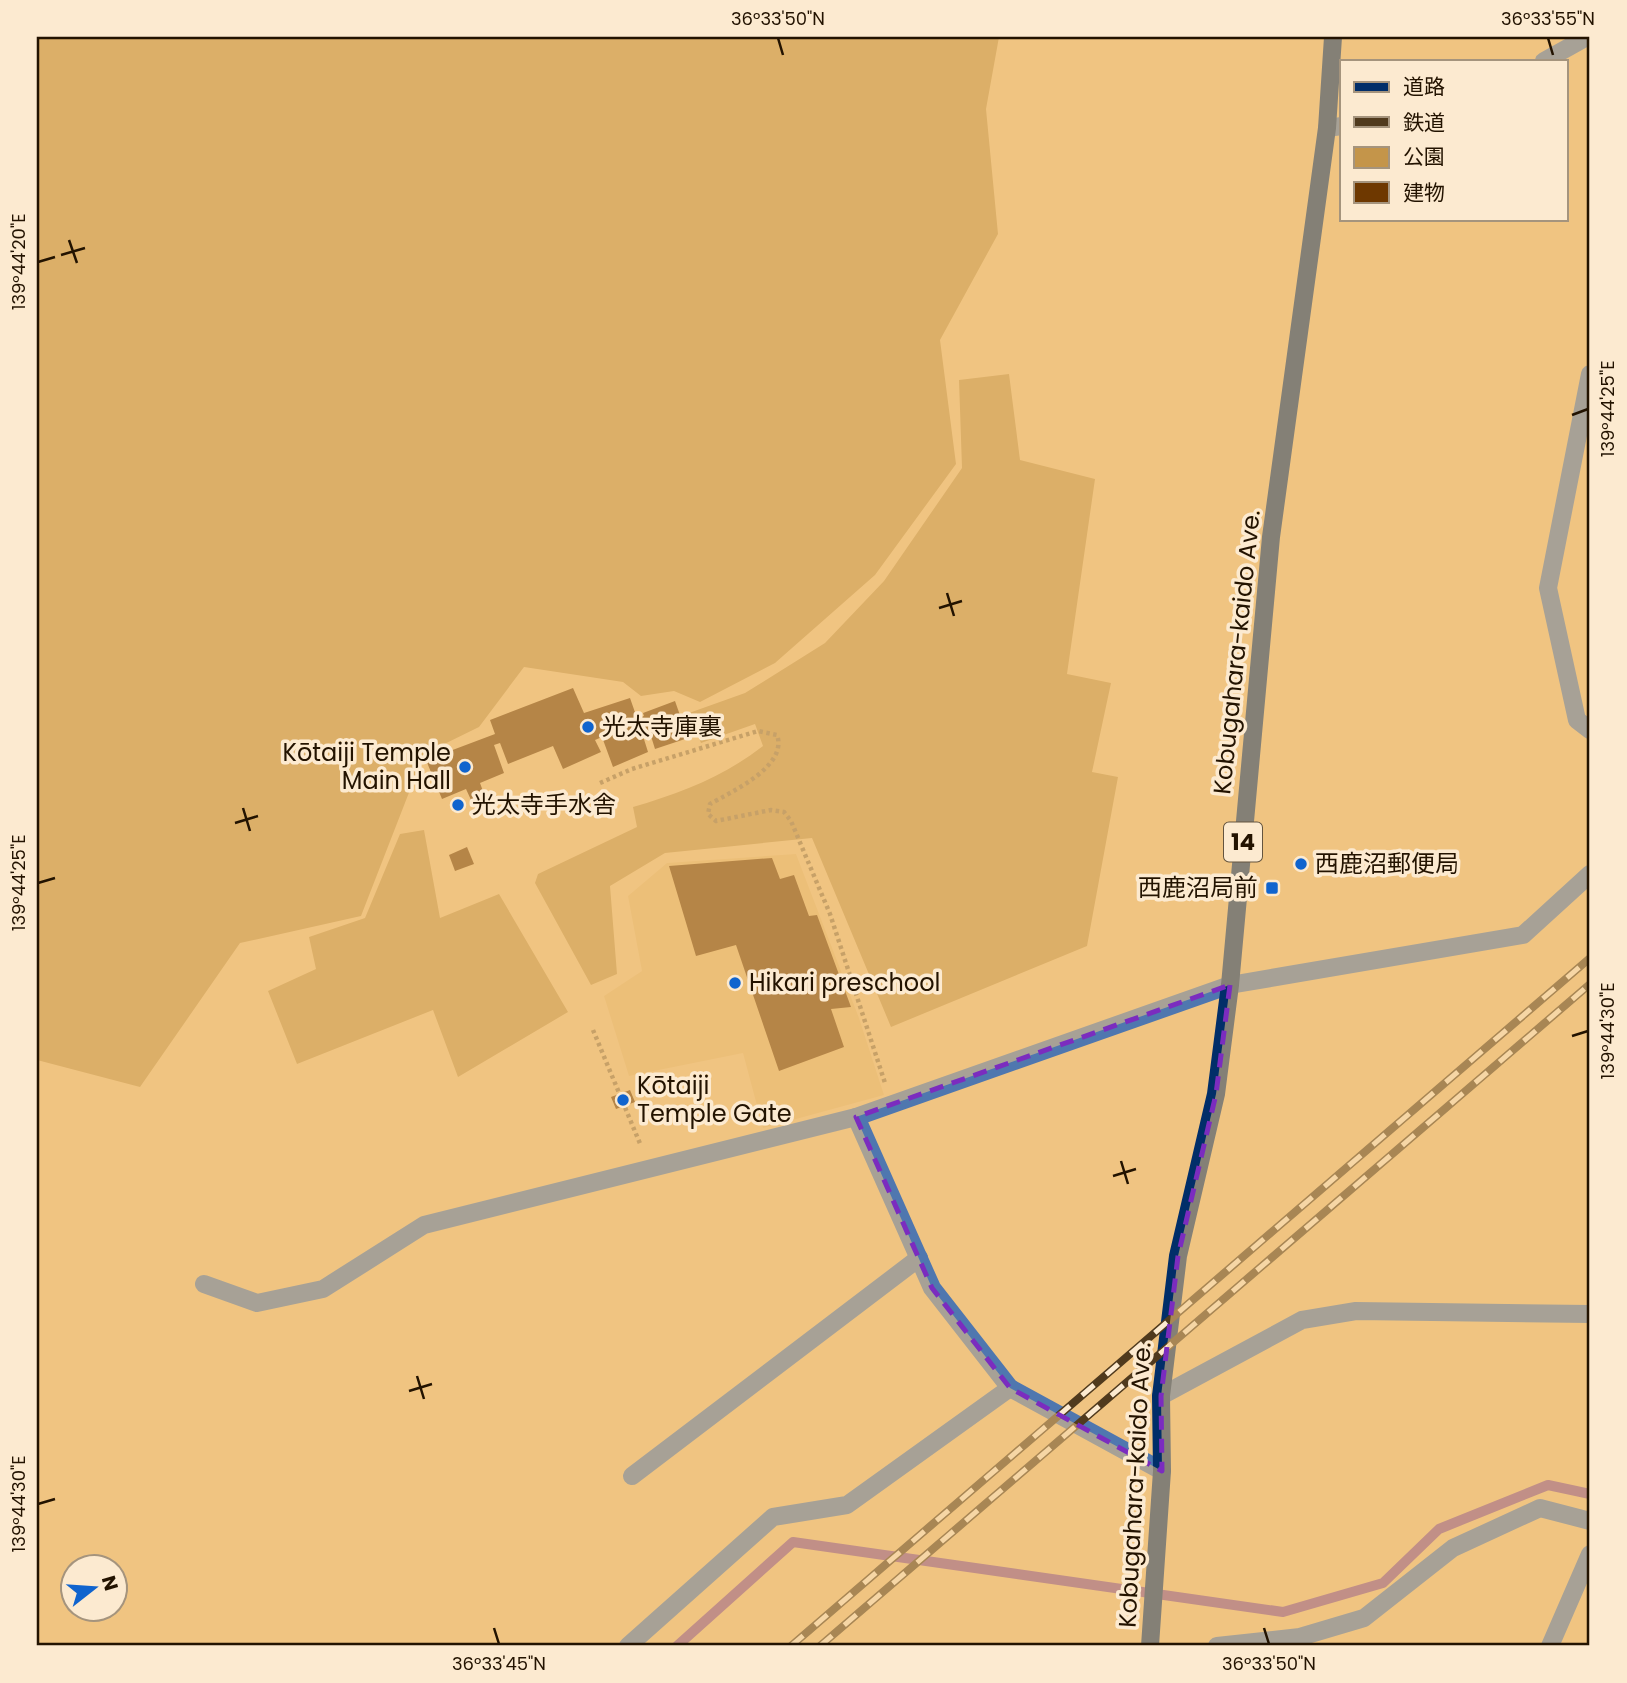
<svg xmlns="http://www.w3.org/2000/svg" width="1627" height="1683" viewBox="0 0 1627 1683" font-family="Poppins,'Noto Sans JP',sans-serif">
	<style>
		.built { fill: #e7b86e }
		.green { fill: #c4954a }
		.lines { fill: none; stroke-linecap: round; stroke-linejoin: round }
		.stream { stroke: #884f8e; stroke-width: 10 }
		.building { fill: #6e3800 }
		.path { stroke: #967649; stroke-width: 4.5; stroke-dasharray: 3.5 3.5; stroke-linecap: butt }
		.minor { stroke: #4f77af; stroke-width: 18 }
		.major { stroke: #012e69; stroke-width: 18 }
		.rail-casing { stroke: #503a1d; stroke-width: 8 }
		.rail { stroke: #fcead0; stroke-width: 5; stroke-dasharray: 16; stroke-linecap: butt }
		.marked { fill: none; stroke: #7b2cbf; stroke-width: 5; stroke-dasharray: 14 9; stroke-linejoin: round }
		.ticks { fill: none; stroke: #231300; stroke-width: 2.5 }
		.poi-dot { fill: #1064ce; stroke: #fcead0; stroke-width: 2.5 }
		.labels { text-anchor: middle; stroke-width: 7; stroke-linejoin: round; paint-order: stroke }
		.shield { fill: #fcead0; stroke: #64543e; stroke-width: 2 }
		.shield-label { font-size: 23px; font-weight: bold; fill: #231300 }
		.street-label { font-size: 24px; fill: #231300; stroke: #fcead0 }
		.poi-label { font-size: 24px; fill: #231300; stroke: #fcead0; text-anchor: start }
		.neatline { fill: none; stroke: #231300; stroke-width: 2.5 }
		.ticks-label { font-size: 18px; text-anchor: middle; fill: #231300 }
	</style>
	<rect width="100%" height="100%" fill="#f0c482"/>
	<polygon class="built" points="796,854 859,1018 884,1095 763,1128 743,1053 629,1076 604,996 642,971 628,896 667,863"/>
	<g class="green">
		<polygon points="37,37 999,37 986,109 998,234 940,340 956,464 875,575 775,663 700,702 674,691 641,696 623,682 524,667 479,727 424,754 361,916 240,943 140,1087 37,1060"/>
		<path d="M 1009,374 L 1020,460 L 1095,479 L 1067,674 L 1111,683 L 1092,772 L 1118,777 L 1087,946 L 891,1027 L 812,838 L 665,853 L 610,886 L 617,974 L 591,985 L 535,883 L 538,874 L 637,827 L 633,807 C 681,793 723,777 763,746 L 755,724 L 701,743 L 689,713 L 745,693 L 825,643 L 884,581 L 962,468 L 959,380 Z"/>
		<polygon points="424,830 440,918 499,894 568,1012 458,1077 433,1010 297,1064 268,991 316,969 309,937 365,918 400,834"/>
	</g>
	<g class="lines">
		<polyline class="stream" points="677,1646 793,1542 1283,1612 1383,1583 1439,1529 1548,1485 1590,1494"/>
	</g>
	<g class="building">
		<polygon points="573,688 584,713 630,698 637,718 644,716 643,713 675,701 688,738 655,749 650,733 643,736 648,752 613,767 602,737 595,740 601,752 563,769 553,746 508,764 500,743 494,745 504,773 480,783 484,794 471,800 466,789 442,799 426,760 495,734 490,720"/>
		<polygon points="461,799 465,808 454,812 451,803"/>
		<polygon points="467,847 474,864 455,871 449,855"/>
		<polygon points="772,858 780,879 794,875 809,916 817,915 851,1007 831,1009 844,1047 779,1071 736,945 696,956 669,866"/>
		<polygon points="630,1090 635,1102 616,1109 611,1097"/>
	</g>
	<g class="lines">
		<g class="path">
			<path d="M 600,783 L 632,769 L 758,731 L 777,735 C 788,766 733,791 710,804 L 708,814 L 716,821 L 771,810 L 784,812 L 791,821 L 830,914 L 885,1083"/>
			<polyline points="593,1030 641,1146"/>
		</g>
		<g class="minor">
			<polyline points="1544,61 1587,37"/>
			<polyline points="1327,128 1342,126"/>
			<polyline points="1590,374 1548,588 1577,720 1590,730"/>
			<polyline points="856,1117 932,1288 1010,1388 1162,1471"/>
			<polyline points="204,1284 257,1303 323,1289 424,1225 856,1117 1230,985 1523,935 1590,874"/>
			<polyline points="1161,1396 1302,1320 1356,1311 1590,1314"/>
			<polyline points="632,1476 919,1258"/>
			<polyline points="628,1646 773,1517 847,1505 1010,1388"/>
			<polyline points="1217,1646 1300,1637 1364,1618 1453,1548 1540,1508 1590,1521"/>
			<polyline points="1550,1646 1590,1554"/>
		</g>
		<polyline class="major" points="1150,1646 1162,1471 1161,1396 1178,1256 1216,1094 1230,985 1271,537 1327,128 1333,37"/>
		<defs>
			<g id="rail">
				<polyline points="791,1646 1590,958"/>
				<polyline points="820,1646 1590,984"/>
			</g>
		</defs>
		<use href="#rail" class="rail-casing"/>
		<use href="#rail" class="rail"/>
	</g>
	<path d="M0 0H1627V1683H0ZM 1230,985 L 1216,1094 L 1178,1256 L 1161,1396 L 1162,1471 L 1010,1388 L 932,1288 L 856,1117 Z" fill="#f0c482" fill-opacity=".55" fill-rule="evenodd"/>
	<path class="marked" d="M 1230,985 L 1216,1094 L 1178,1256 L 1161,1396 L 1162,1471 L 1010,1388 L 932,1288 L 856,1117 Z"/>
	<path class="ticks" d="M 778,38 L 783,55M 1548,38 L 1553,55M 69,240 L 77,263M 61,255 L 85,248M 38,262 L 55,257M 1572,415 L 1588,409M 947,593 L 954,616M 939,608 L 962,601M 243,808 L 250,831M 235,823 L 258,816M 38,883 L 55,878M 1572,1036 L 1588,1031M 1121,1161 L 1128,1184M 1113,1176 L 1136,1169M 417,1376 L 424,1399M 409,1391 L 432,1384M 38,1504 L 55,1499M 494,1628 L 499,1644M 1264,1628 L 1269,1644"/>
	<g class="poi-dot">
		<circle cx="588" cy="727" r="7"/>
		<circle cx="465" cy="767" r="7"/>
		<circle cx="458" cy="805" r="7"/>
		<circle cx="1301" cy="864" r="7"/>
		<rect x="1265" y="881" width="14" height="14" rx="3.5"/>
		<circle cx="735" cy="983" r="7"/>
		<circle cx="623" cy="1100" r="7"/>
	</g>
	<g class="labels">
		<rect class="shield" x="1224" y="822.5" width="38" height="39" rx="5"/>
		<g class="shield-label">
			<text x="1243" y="850">14</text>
		</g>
		<g class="street-label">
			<text transform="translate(1237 652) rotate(-84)" y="8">Kobugahara-kaido Ave.</text>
			<text transform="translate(1135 1485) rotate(-87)" y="8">Kobugahara-kaido Ave.</text>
		</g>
		<g class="poi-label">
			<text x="602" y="735">光太寺庫裏</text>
			<text x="451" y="761" text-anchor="end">Kōtaiji Temple<tspan x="451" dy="28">Main Hall</tspan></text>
			<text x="472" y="813">光太寺手水舎</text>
			<text x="1315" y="872">西鹿沼郵便局</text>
			<text x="1258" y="896" text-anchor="end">西鹿沼局前</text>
			<text x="749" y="991">Hikari preschool</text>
			<text x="637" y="1094">Kōtaiji<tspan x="637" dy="28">Temple Gate</tspan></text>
		</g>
	</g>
	<rect width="1627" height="1683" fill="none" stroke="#fcead0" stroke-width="77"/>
	<rect x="1340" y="60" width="228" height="161" fill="#fcead0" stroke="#a5947d" stroke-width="2"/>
	<rect x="1354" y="82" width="35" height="10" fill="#012e69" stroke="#a5947d" stroke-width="2"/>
	<text x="1403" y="94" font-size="21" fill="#231300">道路</text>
	<rect x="1354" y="117" width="35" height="10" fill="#503a1d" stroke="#a5947d" stroke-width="2"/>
	<text x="1403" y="130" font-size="21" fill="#231300">鉄道</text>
	<rect x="1354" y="147" width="35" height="21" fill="#c4954a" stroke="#a5947d" stroke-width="2"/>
	<text x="1403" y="164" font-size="21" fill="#231300">公園</text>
	<rect x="1354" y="182" width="35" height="21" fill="#6e3800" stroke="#a5947d" stroke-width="2"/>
	<text x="1403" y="200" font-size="21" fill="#231300">建物</text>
	<g transform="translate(94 1588) rotate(73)"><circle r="33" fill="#fcead0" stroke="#a5947d" stroke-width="2"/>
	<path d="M0-5L12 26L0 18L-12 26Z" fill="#1064ce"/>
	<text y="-10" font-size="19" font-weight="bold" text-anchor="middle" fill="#231300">N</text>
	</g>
	<rect x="38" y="38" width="1550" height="1606" class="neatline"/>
	<g class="ticks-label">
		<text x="778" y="25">36°33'50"N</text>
		<text x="1548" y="25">36°33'55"N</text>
		<text transform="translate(19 262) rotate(-90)" y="6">139°44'20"E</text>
		<text transform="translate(1608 409) rotate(-90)" y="6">139°44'25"E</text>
		<text transform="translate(19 883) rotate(-90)" y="6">139°44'25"E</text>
		<text transform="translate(1608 1031) rotate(-90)" y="6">139°44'30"E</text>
		<text transform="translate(19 1504) rotate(-90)" y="6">139°44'30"E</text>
		<text x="499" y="1670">36°33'45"N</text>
		<text x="1269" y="1670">36°33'50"N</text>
	</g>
</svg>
